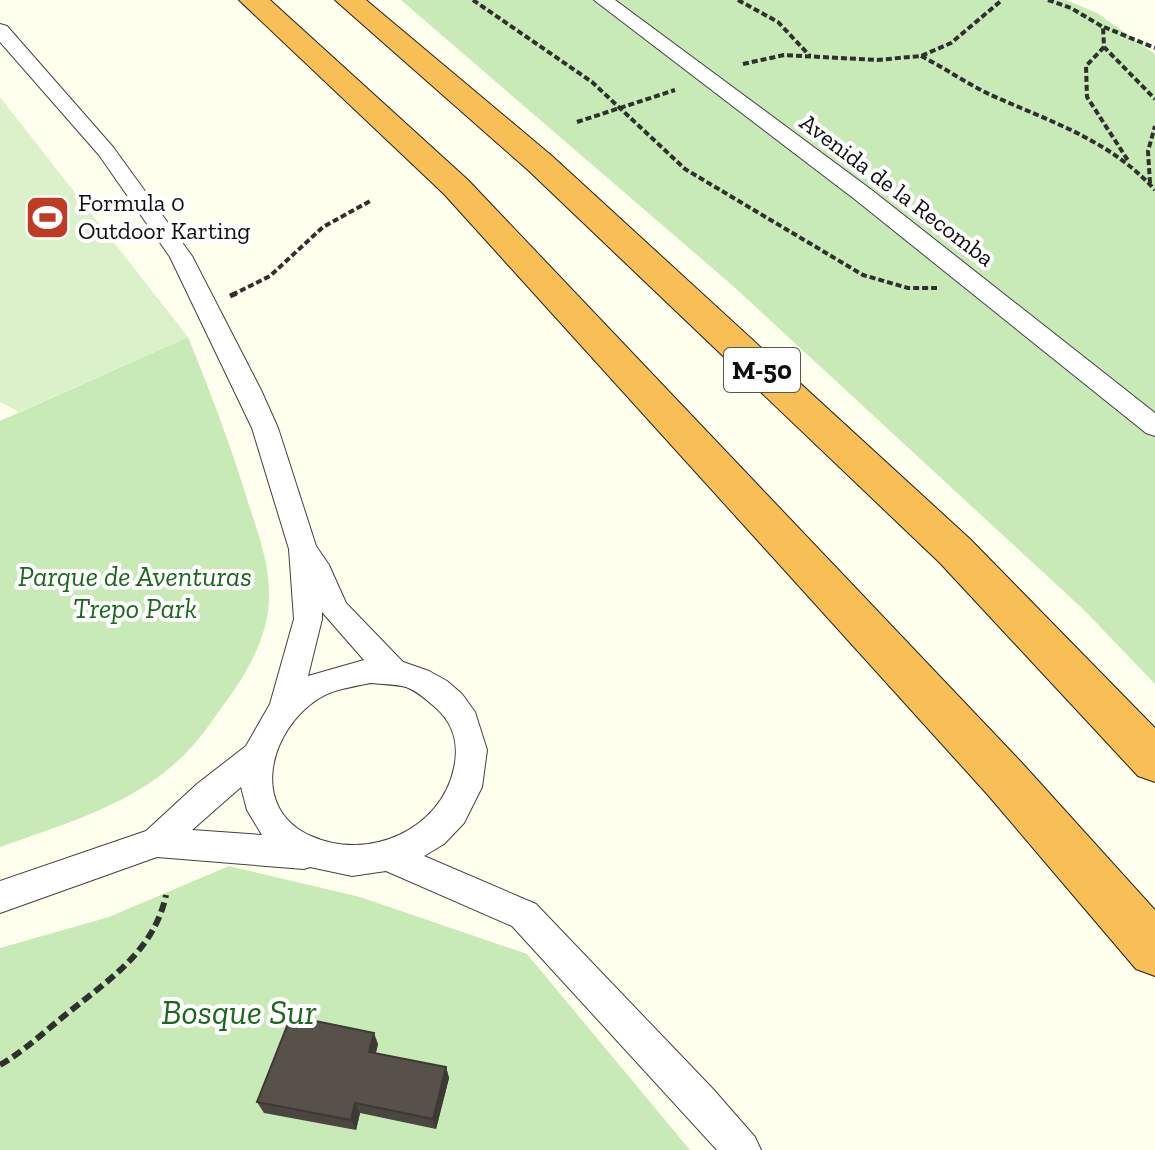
<svg xmlns="http://www.w3.org/2000/svg" width="1155" height="1150" viewBox="0 0 1155 1150" font-family="'Zilla Slab',serif">
	<style>
		.green { fill: #c7eab7 }
		.pitch { fill: #dbf1c9 }
		.lines { fill: none; stroke-linecap: round; stroke-linejoin: round }
		.minor-casing { stroke: #414141; stroke-width: 2 }
		.motorway-casing { stroke: #1f1f1f; stroke-width: 2 }
		.path-far2 { stroke: #303030; stroke-width: 4; stroke-dasharray: 6 3; stroke-linecap: butt }
		.path-far1 { stroke: #303030; stroke-width: 5; stroke-dasharray: 7 4; stroke-linecap: butt }
		.path { stroke: #303030; stroke-width: 6; stroke-dasharray: 10 5; stroke-linecap: butt }
		.minor { fill: #fff; fill-rule: evenodd }
		.motorway { fill: #f7bf55; fill-rule: evenodd }
		.wall { fill: #4b4640 }
		.shaded-wall { fill: #3d3934 }
		.building { fill: #57514a; stroke: #3d3934; stroke-width: 2 }
		.labels { text-anchor: middle; stroke-width: 8; stroke-linejoin: round; paint-order: stroke }
		.far-street-label { font-size: 24px; fill: #0e0e0e; stroke: #fff }
		.far-poi-label { font-size: 24px; fill: #0e0e0e; stroke: #fff; text-anchor: start }
		.shield { fill: #fff; stroke: #565656; stroke-width: 2 }
		.shield-label { font-size: 26px; font-weight: bold; fill: #0e0e0e }
		.park-label { font-size: 28px; font-style: italic; fill: #1d671d; stroke: #fff }
		.near-park-label { font-size: 34px; font-style: italic; fill: #1d671d; stroke: #fff }
	</style>
	<rect width="100%" height="100%" fill="#ffe"/>
	<g class="green">
		<polygon points="401,0 1066,0 1097,13 1155,54 1155,684 1084,610 733,286"/>
		<path d="M 188,337 C 210,391 231,446 248,502 C 258,533 270,565 269,597 C 269,631 251,666 232,693 C 217,714 202,737 184,755 C 134,805 64,824 0,847 L 0,421 Z"/>
		<polygon points="229,866 360,897 527,954 690,1150 0,1150 0,948 109,917"/>
	</g>
	<polygon class="pitch" points="0,97 188,337 19,412 0,402"/>
	<g class="lines">
		<defs>
			<g id="minor">
				<polygon points="594,0 615,0 873,191 1155,413 1155,436 1146,433 857,201"/>
				<path d="M 0,24 L 7,26 L 113,147 L 192,256 L 261,390 L 278,428 L 316,546 L 329,565 L 346,603 L 403,662 L 429,671 L 447,681 L 462,694 L 475,712 L 487,750 L 482,787 L 464,823 L 444,844 L 424,856 L 536,904 L 713,1089 L 755,1137 L 761,1150 L 717,1150 L 512,926 L 386,871 L 352,876 L 310,867 L 304,869 L 157,857 L 0,913 L 0,881 L 146,831 L 197,784 L 246,746 L 270,704 L 294,619 L 289,549 L 252,428 L 170,257 L 99,155 L 0,42 ZM 322,612 L 364,660 L 308,676 L 322,619 ZM 370,683 C 382,684 395,684 406,687 C 417,691 427,700 436,708 C 454,724 459,745 454,768 C 441,830 368,862 311,836 C 248,808 270,730 318,699 C 334,689 352,687 370,683 ZM 241,787 L 247,810 L 262,835 L 192,830 Z"/>
			</g>
			<g id="motorway">
				<polygon points="239,0 270,0 468,180 1022,763 1155,910 1155,976 1136,969 988,795 444,194"/>
				<polygon points="335,0 366,0 552,156 970,539 1155,728 1155,782 1138,776 940,563 528,170"/>
			</g>
		</defs>
		<use href="#minor" class="minor-casing"/>
		<use href="#motorway" class="motorway-casing"/>
		<g class="path-far2">
			<polyline points="473,0 592,82 685,169 863,275 908,288 937,288"/>
			<polyline points="738,0 778,22 810,56"/>
			<polyline points="1048,0 1071,8 1103,27 1104,47 1155,99"/>
			<polyline points="1104,27 1155,48"/>
			<polyline points="1104,47 1086,66 1087,97 1129,162"/>
			<path d="M 921,56 C 945,68 967,84 991,95 C 1051,122 1110,140 1155,190"/>
			<polyline points="743,64 784,55 877,60 921,56 951,43 1002,0"/>
			<polyline points="577,122 675,90"/>
			<polyline points="1150,183 1148,151 1155,126"/>
			<polyline points="232,295 270,276 323,227 372,200"/>
		</g>
		<polyline class="path-far1" points="230,296 237,293"/>
		<path class="path" d="M 0,1065 C 24,1051 43,1033 64,1016 C 107,981 154,952 166,895"/>
		<use href="#minor" class="minor"/>
		<use href="#motorway" class="motorway"/>
	</g>
	<polygon class="wall" points="378,1044 376,1053 446,1067 449,1078 436,1129 360,1113 356,1130 264,1113 257,1102"/>
	<g class="shaded-wall">
		<polygon points="374,1033 378,1044 373,1063 369,1052"/>
		<polygon points="446,1067 449,1078 436,1129 433,1119"/>
		<polygon points="355,1103 360,1113 356,1130 351,1120"/>
	</g>
	<polygon class="building" points="291,1016 374,1033 369,1052 446,1067 433,1119 355,1103 351,1120 257,1102"/>
	<defs>
		<symbol id="stadium-square" viewBox="-11 -11 22 22"><rect x="-9" y="-9" width="18" height="18" rx="4" fill="#c03b23" stroke="#fff"/><path d="M0-5a6.5 5 0 1 0 0 10a6.5 5 0 1 0 0-10ZM-3.5-1.8h7v3.6h-7Z" fill="#fff"/></symbol>
	</defs>
	<g fill-rule="evenodd">
		<use href="#stadium-square" x="22" y="192" width="51" height="51"/>
	</g>
	<g class="labels">
		<g class="far-street-label">
			<text transform="translate(897 190) rotate(37)" y="8">Avenida de la Recomba</text>
		</g>
		<g class="far-poi-label">
			<text x="78" y="211">Formula 0<tspan x="78" dy="28">Outdoor Karting</tspan></text>
		</g>
		<rect class="shield" x="724" y="348" width="76" height="44" rx="6"/>
		<g class="shield-label">
			<text x="762" y="379">M-50</text>
		</g>
		<g class="park-label">
			<text x="135" y="586">Parque de Aventuras<tspan x="135" dy="32">Trepo Park</tspan></text>
		</g>
		<g class="near-park-label">
			<text x="239" y="1024">Bosque Sur</text>
		</g>
	</g>
</svg>
